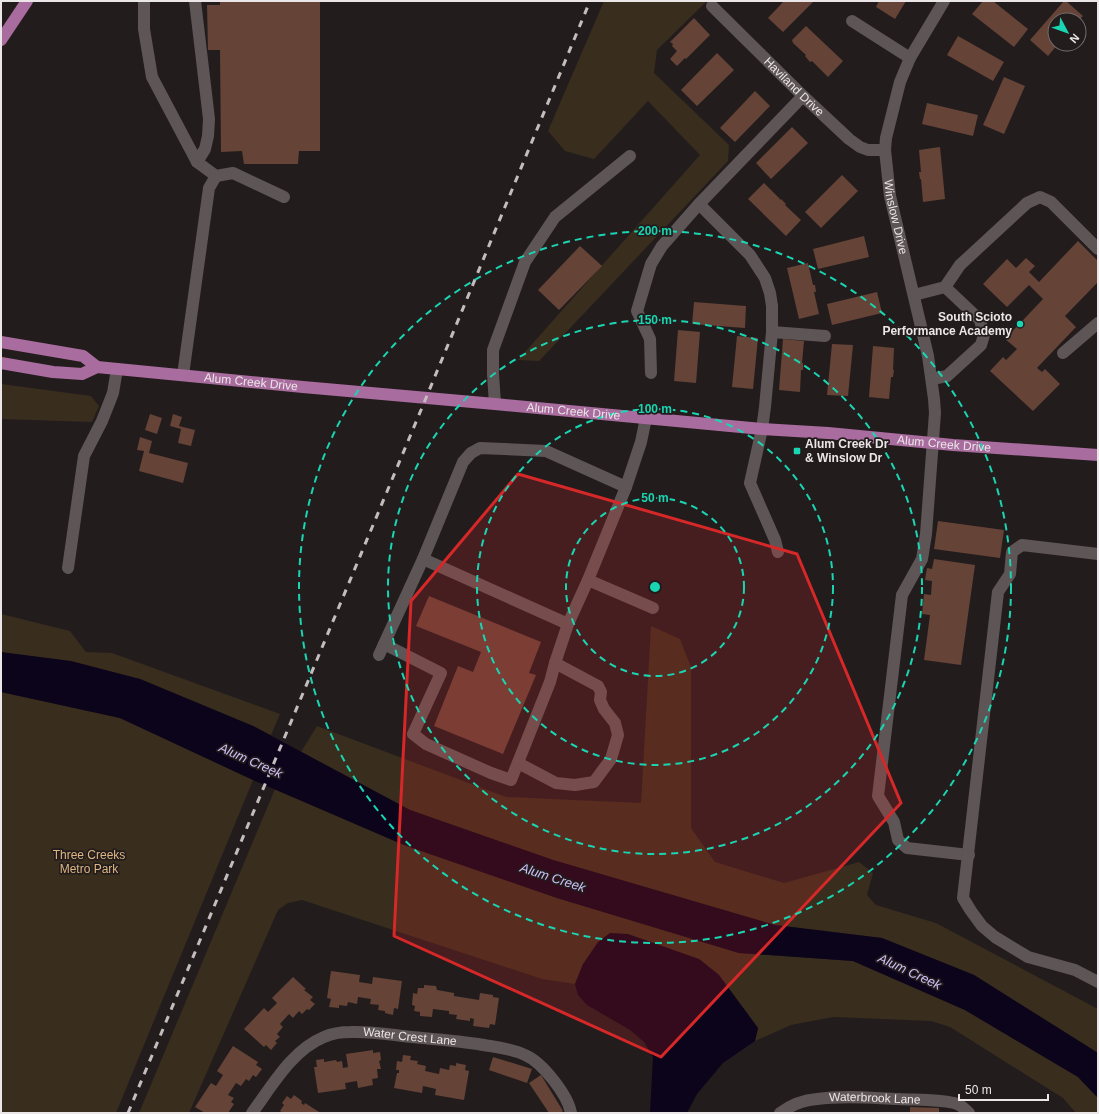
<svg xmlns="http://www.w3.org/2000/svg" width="1099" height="1114" viewBox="0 0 1099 1114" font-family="Helvetica,sans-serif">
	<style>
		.green { fill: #392d1d }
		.water { fill: #0c041b }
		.building { fill: #654337 }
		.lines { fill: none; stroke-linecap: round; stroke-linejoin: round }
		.minor { stroke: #5e5556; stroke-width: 12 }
		.major { stroke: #a96c9f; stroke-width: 12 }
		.rail { stroke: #c3bdbe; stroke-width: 3; stroke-dasharray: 7 7; stroke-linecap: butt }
		.marked { fill: #d62828; fill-opacity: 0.2; stroke: #d62828; stroke-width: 3; stroke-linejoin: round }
		.ring { fill: none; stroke: #19d5b2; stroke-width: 2; stroke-dasharray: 7 5 }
		.poi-dot { fill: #19d5b2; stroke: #231c1d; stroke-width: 1.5 }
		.labels { text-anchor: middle; stroke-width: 3.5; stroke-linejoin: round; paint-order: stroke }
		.street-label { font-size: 12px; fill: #ebe6e7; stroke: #231c1d }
		.poi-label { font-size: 12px; font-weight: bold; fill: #ebe6e7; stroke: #231c1d; text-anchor: end }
		.park-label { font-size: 12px; fill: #deb683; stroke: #231c1d }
		.water-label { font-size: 13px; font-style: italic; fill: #d0c0fa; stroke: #231c1d }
		.centre { fill: #19d5b2; stroke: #231c1d; stroke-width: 2 }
		.ring-label { font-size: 12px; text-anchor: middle; font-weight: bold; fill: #19d5b2; stroke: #231c1d; stroke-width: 3.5; stroke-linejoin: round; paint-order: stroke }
	</style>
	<rect width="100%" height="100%" fill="#231c1d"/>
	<g class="green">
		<polygon points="604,1 707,1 657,50 654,73 729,145 728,161 539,361 518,360 700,155 648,101 594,159 565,151 548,131"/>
		<polygon points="1,384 91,396 99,406 92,422 1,419"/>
		<polygon points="1,614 70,631 86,652 112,653 280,714 271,735 253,726 140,679 1,652"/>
		<polygon points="651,626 680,639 691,667 691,828 715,862 784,883 859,862 873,873 867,895 876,905 936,923 1098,1009 1098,1053 974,975 882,938 775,925 553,860 410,810 301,752 317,726 506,797 641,803"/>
		<polygon points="1,692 120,718 253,780 116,1113 1,1113"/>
		<polygon points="275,789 404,845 557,898 739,953 853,961 965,1010 1078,1077 1098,1098 1098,1113 1076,1113 1063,1098 950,1027 931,1021 833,1017 791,1025 755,1041 758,1028 718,974 699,959 583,964 575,984 542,979 302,900 288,903 278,910 189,1113 139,1113"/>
	</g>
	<g class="water">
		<polygon points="1,652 71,661 140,679 253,726 410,810 553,860 775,925 882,938 974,975 1098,1053 1098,1098 1078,1077 965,1010 853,961 739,953 557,898 404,845 253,780 120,718 1,692"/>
		<polygon points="610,933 628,934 699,959 719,975 758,1028 755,1041 723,1063 697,1094 687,1113 650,1113 653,1057 644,1042 630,1030 587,1005 578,995 575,984 583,964 598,942"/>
	</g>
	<g class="building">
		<polygon points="220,1 320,1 320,151 299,151 298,164 244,164 242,151 221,152 220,50 208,50 207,5 220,5"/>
		<polygon points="784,1 814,1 783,32 768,18"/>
		<polygon points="879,1 906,1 895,19 876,7"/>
		<polygon points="983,1 993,1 1028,29 1014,47 972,14"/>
		<polygon points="1064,1 1066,1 1083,16 1079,20 1055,20 1055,44 1058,44 1048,56 1030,40"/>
		<polygon points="694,18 710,35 686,59 685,58 677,66 670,59 677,51 672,46 673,44 670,42"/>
		<polygon points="806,26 843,61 828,77 812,61 810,62 805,56 806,55 793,43 792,40"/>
		<polygon points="958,36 1004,62 993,81 947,55"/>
		<polygon points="717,53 734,70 697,106 681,90"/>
		<polygon points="1004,77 1025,86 1004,134 983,125"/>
		<polygon points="755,91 770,106 735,142 720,128"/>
		<polygon points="927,103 978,115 973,136 922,124"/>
		<polygon points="792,127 808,143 771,179 756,163"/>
		<polygon points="940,147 945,199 923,202 921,179 920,179 919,172 921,172 919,150"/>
		<polygon points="842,175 858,191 821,228 805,212"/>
		<polygon points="764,183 781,200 781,199 786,204 785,205 801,220 786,236 748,199"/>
		<polygon points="864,236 869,257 818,269 813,249"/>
		<polygon points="1078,241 1098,261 1098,282 1065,316 1076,327 1037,368 1042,372 1045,369 1060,384 1033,411 990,371 1003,357 1006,360 1017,349 1005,339 1043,299 1029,285 1007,307 983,284 1007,259 1016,268 1026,258 1035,266 1029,272 1039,282"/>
		<polygon points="580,246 602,266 559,310 538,290"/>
		<polygon points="808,263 813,285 815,285 816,292 814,292 819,314 799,319 787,268"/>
		<polygon points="877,292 882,313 832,325 827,304"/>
		<polygon points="694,302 746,306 745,328 692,324"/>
		<polygon points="678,330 700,332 696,383 674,381"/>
		<polygon points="737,336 758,338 753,389 732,387"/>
		<polygon points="783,339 804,341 802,363 803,363 803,370 801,370 800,392 779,390"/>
		<polygon points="832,344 853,345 848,396 827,395"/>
		<polygon points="873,346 894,348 893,370 894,370 893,377 891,377 889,399 869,397"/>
		<polygon points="150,414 162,418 157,434 145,430"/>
		<polygon points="173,414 182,417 179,426 195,430 191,446 178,443 181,429 170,426"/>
		<polygon points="140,437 152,441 149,453 188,463 183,483 139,471 144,451 137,450"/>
		<polygon points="938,521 1004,530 1000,558 934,549"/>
		<polygon points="934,559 975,565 961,665 924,660 930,615 922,614 924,594 931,595 932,581 925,580 927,568 932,569"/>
		<polygon points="429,596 541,642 529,673 536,675 503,754 434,726 458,666 473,672 481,652 416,626"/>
		<polygon points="331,971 360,975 359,982 372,984 373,977 402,981 398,1009 394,1008 393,1015 385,1013 385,1011 378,1010 379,1005 370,1004 371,999 358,997 357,1004 348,1002 347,1006 339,1005 339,1008 329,1007 331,999 327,998"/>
		<polygon points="293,977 306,989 304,990 313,997 310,1000 315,1004 309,1010 307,1009 302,1014 299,1011 293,1018 289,1014 280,1024 283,1027 277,1034 280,1037 275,1041 277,1043 271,1050 266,1045 264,1047 244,1029 264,1008 268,1012 277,1003 272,998"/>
		<polygon points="424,985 436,986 437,990 454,993 454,996 479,1000 480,993 493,995 493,997 499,998 495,1025 490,1024 489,1028 473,1026 474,1019 470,1018 470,1021 456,1019 457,1015 449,1014 449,1011 433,1009 432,1017 420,1016 420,1012 414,1011 415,1006 412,1005 413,993 417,994 418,988 424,988"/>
		<polygon points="233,1046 258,1062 256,1065 262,1069 256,1077 253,1075 249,1081 246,1079 241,1086 236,1083 228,1095 234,1098 231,1102 234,1104 228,1113 205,1113 195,1107 211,1083 216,1086 223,1075 217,1071"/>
		<polygon points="373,1050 373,1053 380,1052 381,1060 379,1061 381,1069 377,1069 378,1078 372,1079 373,1085 358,1088 357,1081 345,1083 346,1089 318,1093 314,1067 317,1067 316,1060 324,1059 324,1062 336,1060 337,1062 342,1061 343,1068 348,1067 346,1054"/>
		<polygon points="403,1055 411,1056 410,1060 418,1061 417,1064 426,1066 425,1071 439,1074 440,1068 449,1070 450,1065 456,1066 456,1063 466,1065 465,1070 469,1071 464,1100 435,1095 436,1089 423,1086 422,1093 394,1088 397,1073 399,1073 399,1070 396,1070 397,1061 402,1062"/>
		<polygon points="493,1057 532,1069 527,1083 489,1070"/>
		<polygon points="541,1075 563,1111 560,1113 549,1113 529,1083"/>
		<polygon points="294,1095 302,1101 301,1103 304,1105 305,1103 319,1112 318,1113 283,1113 280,1111 284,1105 282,1103 287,1096 291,1099"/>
		<polygon points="910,1107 939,1108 939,1113 910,1113"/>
	</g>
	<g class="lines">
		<g class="minor">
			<polyline points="144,1 144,29 152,77 197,162 216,176 233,173 284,197"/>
			<polyline points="195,1 209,119 208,136 205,149 197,162"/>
			<path id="s1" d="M 944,1 L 910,58 L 900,82 L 886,138 L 885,150 L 890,196 L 928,356 L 934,399 L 935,413 L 926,534 L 922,559 L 902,595 L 878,796 L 894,822 L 898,840 L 907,848 L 969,855"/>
			<path id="s2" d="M 712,6 L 803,96 L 849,139 L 860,147 L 868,150 L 885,150"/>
			<polyline points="852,21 910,58"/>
			<polyline points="699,204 750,255 765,278 770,293 772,306 772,332 765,407 762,429 750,483 775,540 778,552"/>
			<polyline points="914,295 945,287 960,265 1027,203 1040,197 1051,202 1098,249"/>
			<polyline points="772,332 825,336"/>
			<polyline points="1063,353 1098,323"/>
			<polyline points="651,373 650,339 637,311 651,264 662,246 699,204 803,96"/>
			<polyline points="183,375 209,188 216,176"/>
			<polyline points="932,379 947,376 981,345 984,335 980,320 945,287"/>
			<polyline points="495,404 493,374 493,350 525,262 555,217 630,156"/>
			<polyline points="1098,554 1022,545 1012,552 1010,574 998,592 963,898 971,911 982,926 995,937 1028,957 1075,970 1098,982"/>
			<polyline points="423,559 568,624"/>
			<polyline points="68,568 84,456 102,421 113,393 117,369"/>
			<polyline points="588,580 653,608"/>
			<polyline points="384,644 441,673 413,734 426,744 491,773 511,780 550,682 555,663 568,624 588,580 626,487 641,442 646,418"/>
			<polyline points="379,655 423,559 463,462 471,453 480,448 546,451 626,487"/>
			<polyline points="518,763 556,783 575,785 594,782 611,759 618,735 615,723 604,709 600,700 601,692 598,686 555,663"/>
			<path id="s3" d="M 252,1113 C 272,1086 292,1050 324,1037 C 333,1033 342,1032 351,1032 C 371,1031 392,1035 412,1037 C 434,1039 456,1041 478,1044 C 494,1047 511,1048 525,1055 C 542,1062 568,1095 571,1113"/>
			<path id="s4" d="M 780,1113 C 791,1105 803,1100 817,1099 C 844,1095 872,1098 899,1099 C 917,1100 936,1099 954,1103 C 960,1104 965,1109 969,1113"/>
		</g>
		<g class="major">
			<polyline points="1,40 27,1"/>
			<polyline points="1,342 83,356 97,367"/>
			<path id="s5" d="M 1,363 L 53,372 L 82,374 L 97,367 L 303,387 L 495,404 L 762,429 L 828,433 L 953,445 L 1098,455"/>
		</g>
		<polyline class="rail" points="128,1113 426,398 590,1"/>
	</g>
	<path class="marked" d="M 518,474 L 797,554 L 901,803 L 661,1057 L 394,936 L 411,601 Z"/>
	<g class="ring">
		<circle cx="655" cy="587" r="89"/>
		<circle cx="655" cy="587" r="178"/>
		<circle cx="655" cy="587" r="267"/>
		<circle cx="655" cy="587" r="356"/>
	</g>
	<g class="poi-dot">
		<circle cx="1020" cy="324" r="4"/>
		<rect x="793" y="447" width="8" height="8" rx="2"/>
	</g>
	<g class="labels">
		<g class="street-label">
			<text dy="4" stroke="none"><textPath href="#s2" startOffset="115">Haviland Drive</textPath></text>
			<text dy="4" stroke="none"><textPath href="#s1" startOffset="230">Winslow Drive</textPath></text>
			<text dy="4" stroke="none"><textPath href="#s5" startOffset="253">Alum Creek Drive</textPath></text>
			<text dy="4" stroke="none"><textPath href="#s5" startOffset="577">Alum Creek Drive</textPath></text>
			<text dy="4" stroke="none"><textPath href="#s5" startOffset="949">Alum Creek Drive</textPath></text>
			<text dy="4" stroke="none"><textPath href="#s3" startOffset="193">Water Crest Lane</textPath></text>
			<text dy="4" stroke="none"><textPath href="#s4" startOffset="98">Waterbrook Lane</textPath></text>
		</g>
		<g class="poi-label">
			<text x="1012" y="321">South Scioto<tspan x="1012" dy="14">Performance Academy</tspan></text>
			<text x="805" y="448" text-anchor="start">Alum Creek Dr<tspan x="805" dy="14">&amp; Winslow Dr</tspan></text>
		</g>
		<g class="park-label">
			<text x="89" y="859">Three Creeks<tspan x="89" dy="14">Metro Park</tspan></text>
		</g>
		<g class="water-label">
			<text transform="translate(251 760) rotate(24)" y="5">Alum Creek</text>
			<text transform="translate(553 877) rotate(18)" y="5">Alum Creek</text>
			<text transform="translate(910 971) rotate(25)" y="5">Alum Creek</text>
		</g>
	</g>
	<circle cx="655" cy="587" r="6" class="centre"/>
	<g class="ring-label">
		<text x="655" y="235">200 m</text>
		<text x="655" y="324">150 m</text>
		<text x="655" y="413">100 m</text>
		<text x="655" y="502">50 m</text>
	</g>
	<rect width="1099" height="1114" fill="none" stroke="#ebe6e7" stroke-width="4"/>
	<g transform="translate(1067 32) rotate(131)"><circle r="19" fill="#231c1d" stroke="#736d6e"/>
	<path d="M0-3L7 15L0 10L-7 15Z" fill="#19d5b2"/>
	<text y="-6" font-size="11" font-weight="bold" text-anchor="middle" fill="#ebe6e7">N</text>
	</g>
	<path d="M959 1094v6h89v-6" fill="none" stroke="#ebe6e7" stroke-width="2"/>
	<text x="965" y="1094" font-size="12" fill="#ebe6e7" stroke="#231c1d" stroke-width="3" paint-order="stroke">50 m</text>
</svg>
